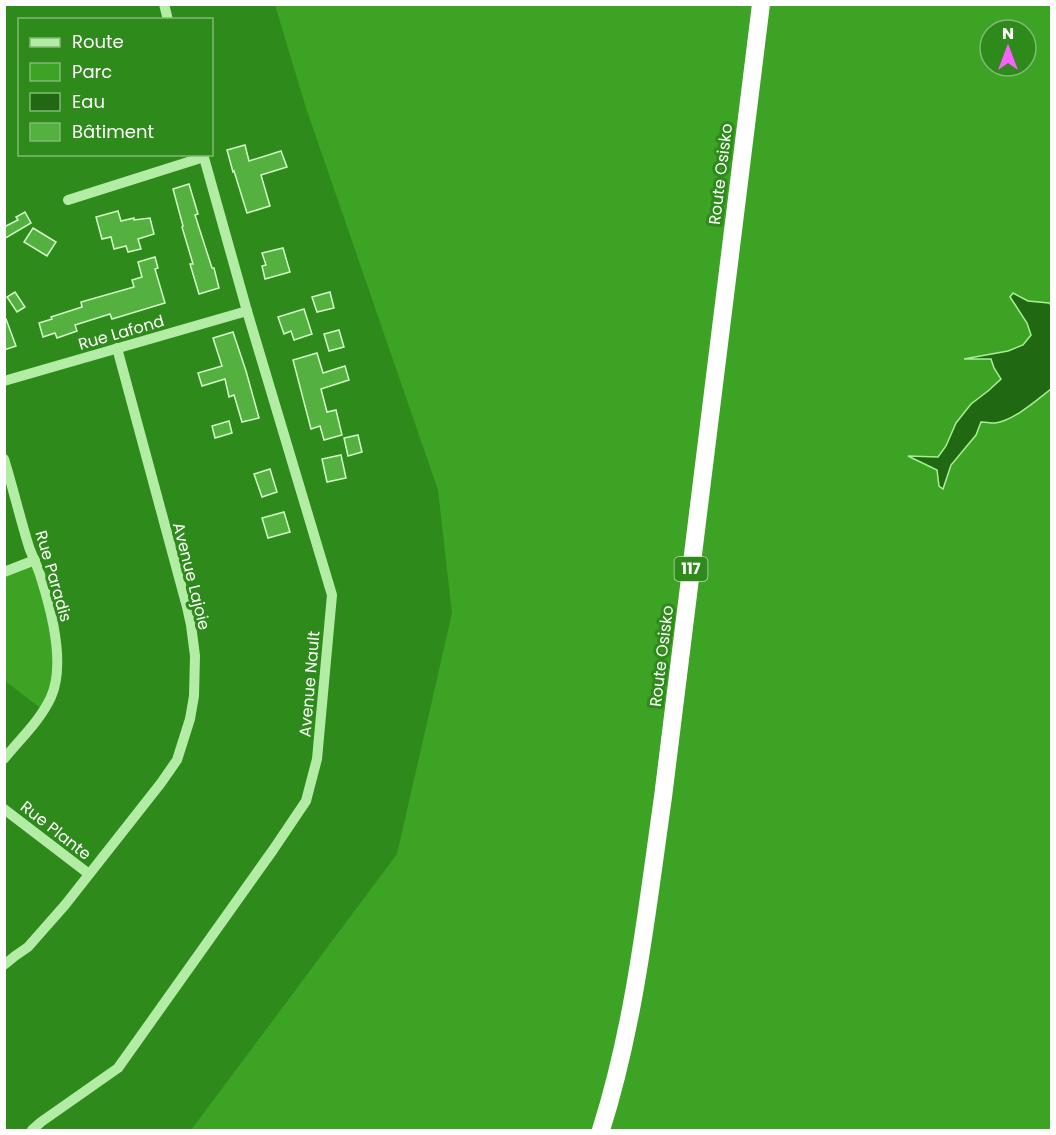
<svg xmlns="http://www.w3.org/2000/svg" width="1056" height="1135" viewBox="0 0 1056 1135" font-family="Poppins,sans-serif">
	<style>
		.green { fill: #3ca324; fill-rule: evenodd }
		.water { fill: #206812; stroke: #aaef98; stroke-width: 1.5 }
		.building { fill: #54b13f; stroke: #d3f9ca; stroke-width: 1.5 }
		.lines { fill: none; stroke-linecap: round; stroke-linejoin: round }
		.minor { stroke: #b3eda5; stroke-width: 10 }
		.highway { stroke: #fff; stroke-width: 18 }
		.labels { text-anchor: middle; stroke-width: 6; stroke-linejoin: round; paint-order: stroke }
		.shield { fill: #2e8a1b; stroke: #c0dcbb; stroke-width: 1.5 }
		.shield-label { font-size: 15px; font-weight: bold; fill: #fff }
		.street-label { font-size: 16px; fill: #fff; stroke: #2e8a1b }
	</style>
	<rect width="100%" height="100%" fill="#2e8a1b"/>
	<g class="green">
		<path d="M 275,5 L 1051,5 L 1051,305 L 1049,303 L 1028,301 L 1013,293 L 1010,297 L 1027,323 L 1031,335 L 1023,345 L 1008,351 L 969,358 L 991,359 L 994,368 L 1001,379 L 956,423 L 946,446 L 937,457 L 911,456 L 937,470 L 939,486 L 943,489 L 951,465 L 976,435 L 981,422 L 986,422 L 1022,412 L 1051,389 L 1051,1130 L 191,1130 L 397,854 L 452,613 L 438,490 L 306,108 ZM 990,30 L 1026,30 L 1026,66 L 990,66 Z"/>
		<polygon points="35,560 58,669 43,710 5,681 4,572"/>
	</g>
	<path class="water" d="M 1013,293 L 1028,301 L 1049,303 L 1051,305 L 1051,389 C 1037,400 1013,421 995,423 C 990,423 985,422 981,422 L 976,435 L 951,465 L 943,489 L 939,486 L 937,470 L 908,456 L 938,457 L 946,446 L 956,423 L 971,404 L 988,391 L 1001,379 L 994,368 L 991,359 L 964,359 L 1008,351 L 1023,345 L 1031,335 L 1027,323 L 1010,297 Z"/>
	<g class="building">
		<polygon points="245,145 249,161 281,151 287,167 261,175 270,206 247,213 234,171 233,172 227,150"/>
		<polygon points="189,184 198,214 195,215 212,268 214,268 219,288 199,294 190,264 193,264 182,227 183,226 173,189"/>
		<polygon points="118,211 121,221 134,218 134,220 150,218 154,234 138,239 141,249 128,252 126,246 114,249 111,237 102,239 96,217"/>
		<polygon points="25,212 31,223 4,239 4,227 18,220 16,217"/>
		<polygon points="33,228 56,242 47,256 24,242"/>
		<polygon points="283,248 290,272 265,279 262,266 266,265 262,253"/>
		<polygon points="155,257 158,268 155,269 165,303 112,319 110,314 75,325 77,331 57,338 55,333 43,337 39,323 52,319 51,317 82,307 81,302 134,287 132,280 142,277 138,262"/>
		<polygon points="15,292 25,307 17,312 7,297"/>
		<polygon points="330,292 334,308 317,312 312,297"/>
		<polygon points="304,309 312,334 294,340 291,331 284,334 278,317"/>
		<polygon points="4,319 6,319 16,346 4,350"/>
		<polygon points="339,330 344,347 329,351 324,334"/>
		<polygon points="233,332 246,371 259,418 242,422 234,395 229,397 225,379 202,386 198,373 222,366 213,338"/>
		<polygon points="317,353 323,373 345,366 349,380 321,389 327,412 336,410 342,435 324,440 320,426 311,429 293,360"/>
		<polygon points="229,421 232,433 215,438 212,426"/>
		<polygon points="358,435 362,452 348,456 344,438"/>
		<polygon points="341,455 346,478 327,482 322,459"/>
		<polygon points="270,469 277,492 262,497 254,474"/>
		<polygon points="284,512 290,532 268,538 262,518"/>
	</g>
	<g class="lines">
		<g class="minor">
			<polyline points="164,4 168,20"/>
			<polyline points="68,200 204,157"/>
			<polyline points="4,381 247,311"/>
			<path d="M 4,459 C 13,488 20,518 29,547 C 33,558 39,569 42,581 C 52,613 65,666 51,697 C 40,721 20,739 4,759"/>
			<polyline points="4,572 35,560"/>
			<polyline points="4,809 89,874"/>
			<polyline points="4,965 15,956 28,947 65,905 161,783 177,760 190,719 194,696 195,656 191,625 187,607 117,348"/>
			<polyline points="32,1130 41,1122 118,1068 273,850 306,801 317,759 332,595 247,311 203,154"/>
		</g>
		<path class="highway" d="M 601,1130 C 635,1023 647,909 663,797 L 761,4"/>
	</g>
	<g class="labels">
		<rect class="shield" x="674.5" y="557" width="33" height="24" rx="4.5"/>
		<g class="shield-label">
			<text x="691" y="574">117</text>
		</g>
		<g class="street-label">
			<text transform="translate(720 174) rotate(-83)" y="6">Route Osisko</text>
			<text transform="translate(121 332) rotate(-16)" y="6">Rue Lafond</text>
			<text transform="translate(54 576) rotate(74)" y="6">Rue Paradis</text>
			<text transform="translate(192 576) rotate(76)" y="6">Avenue Lajoie</text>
			<text transform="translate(661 656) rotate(-83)" y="6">Route Osisko</text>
			<text transform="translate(309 684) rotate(-85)" y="6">Avenue Nault</text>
			<text transform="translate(56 830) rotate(38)" y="6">Rue Plante</text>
		</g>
	</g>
	<rect width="1056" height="1135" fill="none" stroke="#ffffff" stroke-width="12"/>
	<rect x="18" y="18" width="195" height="138" fill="#2e8a1b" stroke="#82b976" stroke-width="1.5"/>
	<rect x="30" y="38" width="30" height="9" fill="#b3eda5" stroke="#82b976" stroke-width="1.5"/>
	<text x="72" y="48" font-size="18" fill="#ffffff">Route</text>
	<rect x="30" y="63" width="30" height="18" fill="#3ca324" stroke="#82b976" stroke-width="1.5"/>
	<text x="72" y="78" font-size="18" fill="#ffffff">Parc</text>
	<rect x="30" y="93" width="30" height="18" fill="#206812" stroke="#82b976" stroke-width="1.5"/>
	<text x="72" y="108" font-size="18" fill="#ffffff">Eau</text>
	<rect x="30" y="123" width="30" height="18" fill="#54b13f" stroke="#82b976" stroke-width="1.5"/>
	<text x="72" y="138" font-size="18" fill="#ffffff">Bâtiment</text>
	<g transform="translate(1008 48)"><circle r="28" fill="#2e8a1b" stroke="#82b976" stroke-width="1.5"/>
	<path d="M0-4.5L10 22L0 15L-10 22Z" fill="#f962fe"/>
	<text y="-9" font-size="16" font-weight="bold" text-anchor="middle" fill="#ffffff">N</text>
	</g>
</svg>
